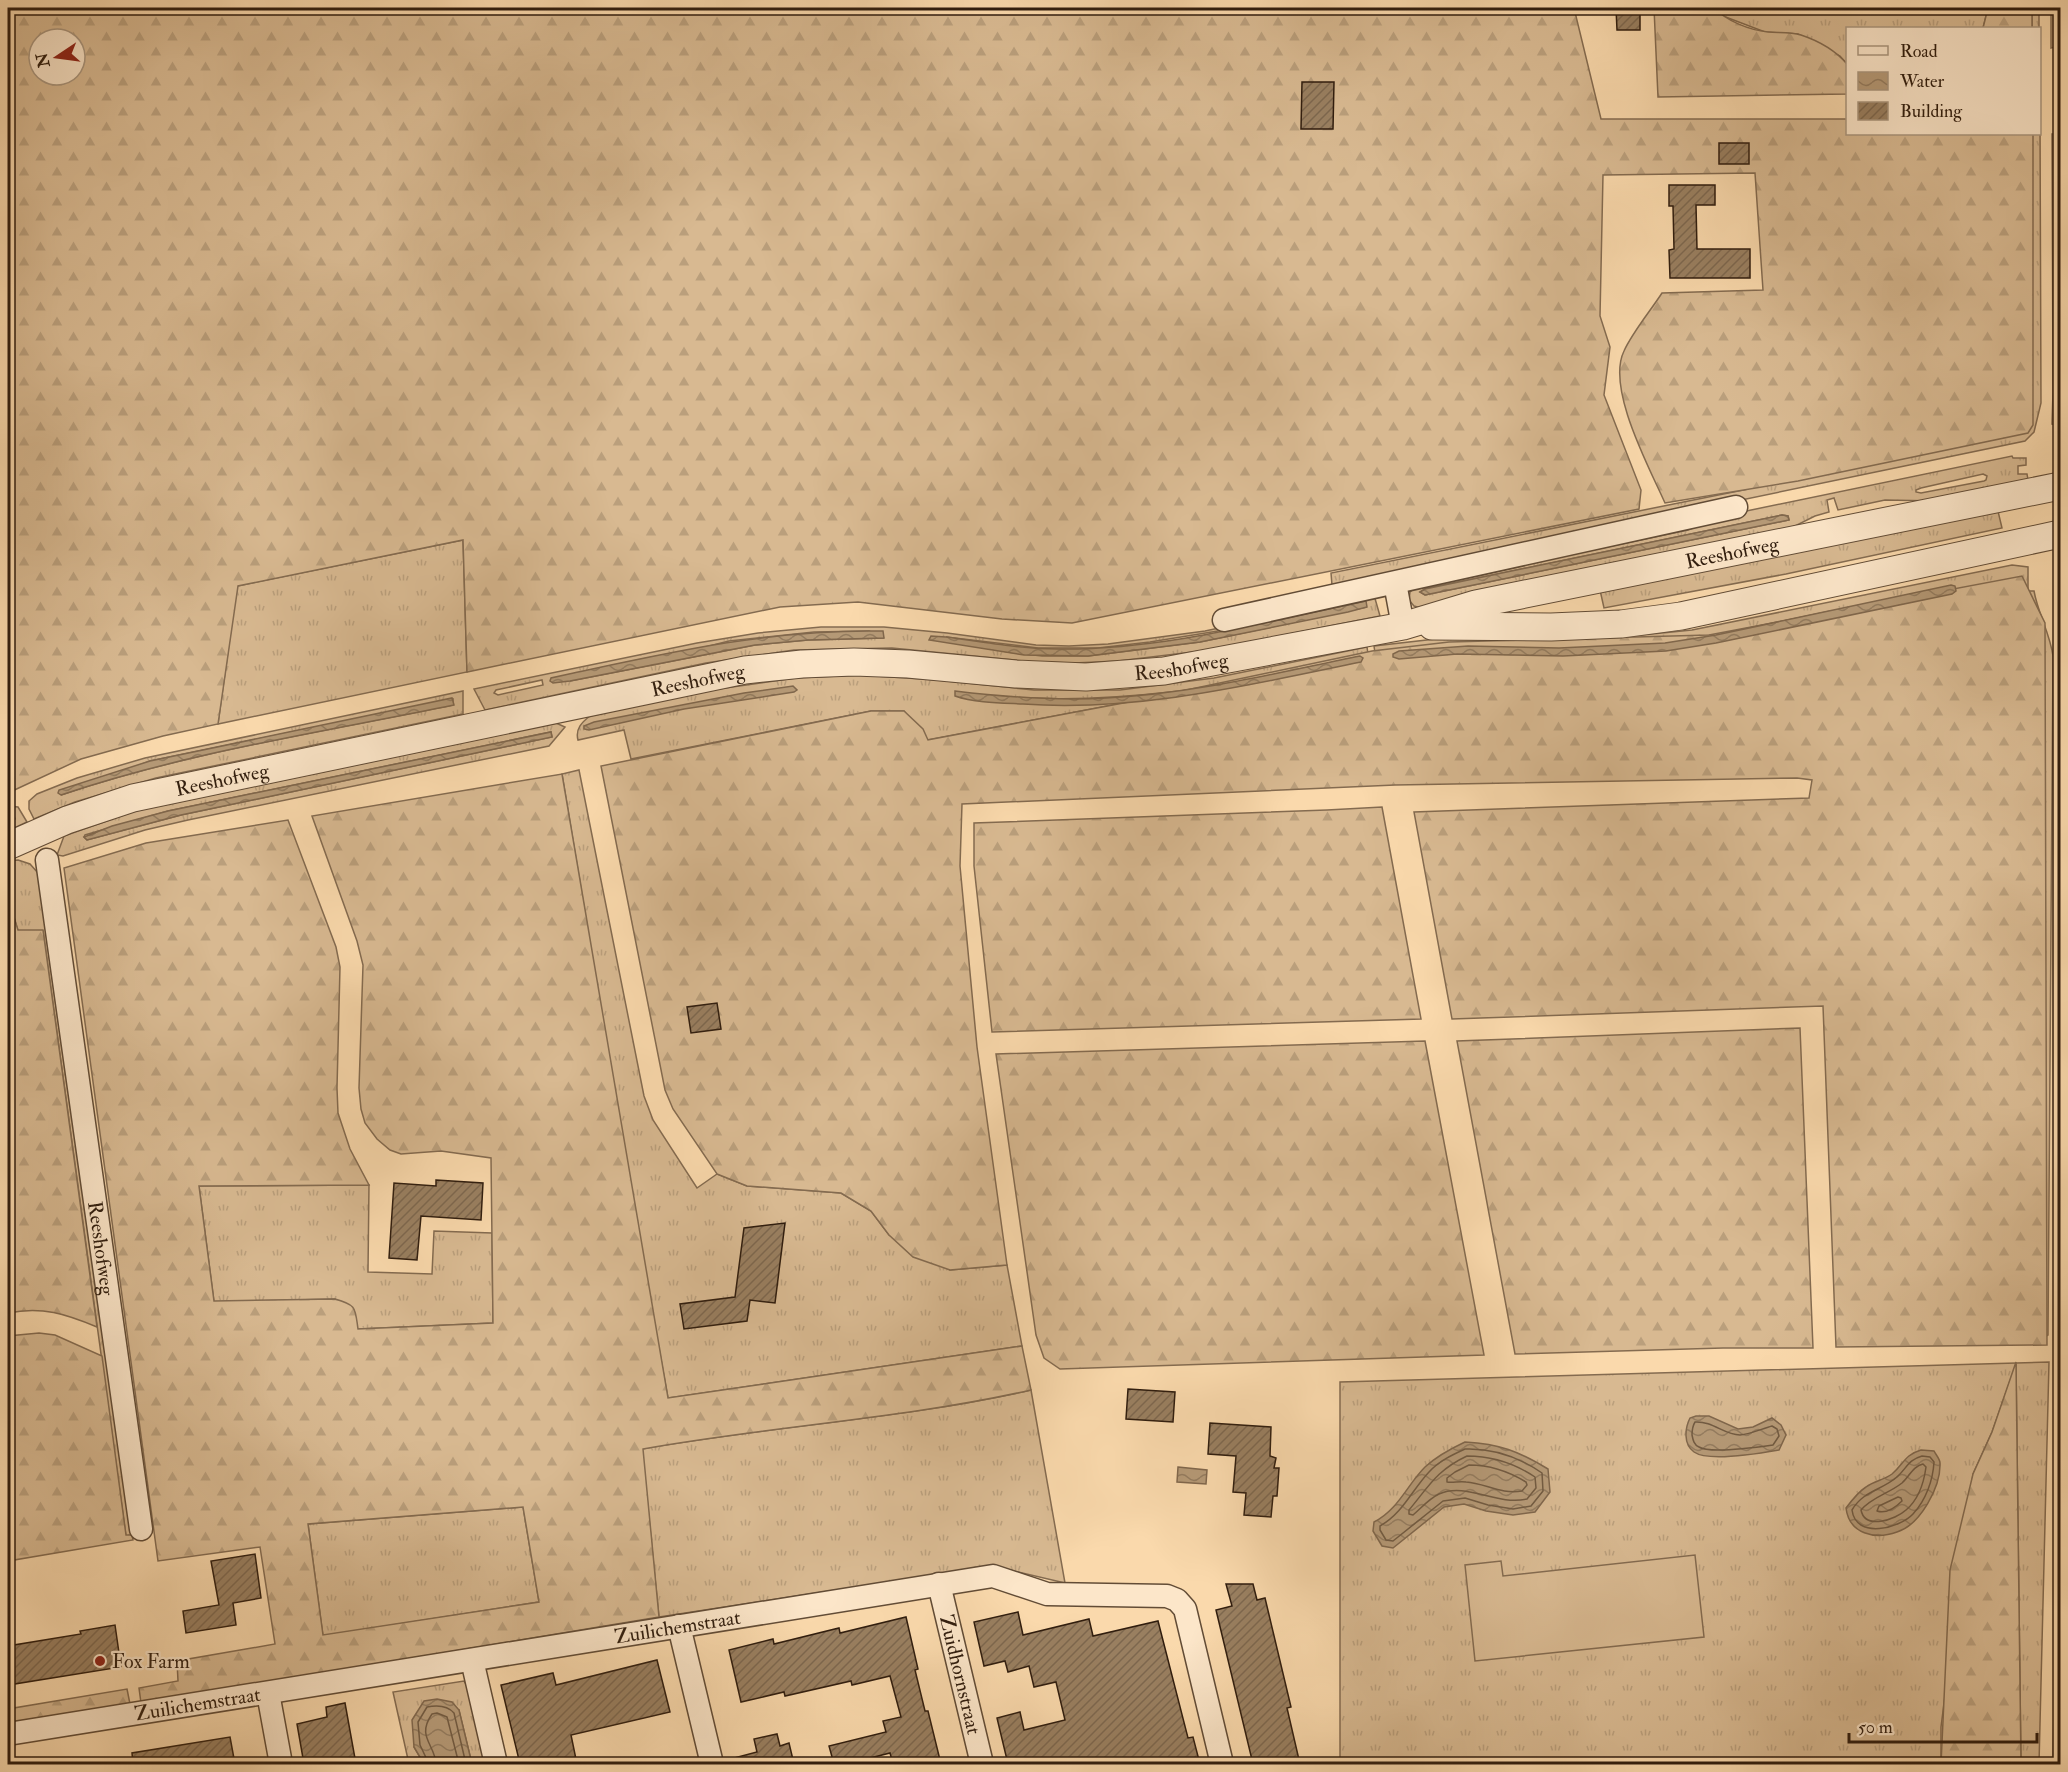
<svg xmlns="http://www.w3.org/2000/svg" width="2068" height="1772" viewBox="0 0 2068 1772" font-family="'IM FELL Double Pica',serif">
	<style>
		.grass { fill: url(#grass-tufts); stroke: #846b50; stroke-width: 1.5; fill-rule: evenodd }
		.forest { fill: url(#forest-firs); stroke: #846b50; stroke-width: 1.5; fill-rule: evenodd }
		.pitch { fill: #d8b991; stroke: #846b50; stroke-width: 1.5 }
		.water { fill: url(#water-waves); stroke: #80674c; stroke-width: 1.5 }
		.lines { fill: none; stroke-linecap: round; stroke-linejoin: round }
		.shore { stroke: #725b42; stroke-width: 1.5 }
		.building { fill: url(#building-hatch); stroke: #301d0e; stroke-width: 1.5 }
		.minor-casing { stroke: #624c36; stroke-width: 25 }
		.tertiary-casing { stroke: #624c36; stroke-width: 29 }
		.minor { stroke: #fce6c9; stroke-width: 22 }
		.tertiary { stroke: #fce6c9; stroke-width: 27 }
		.poi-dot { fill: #8f2418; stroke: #fce6c9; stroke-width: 2 }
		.labels { text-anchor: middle; stroke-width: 4.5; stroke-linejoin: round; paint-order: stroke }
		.street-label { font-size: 20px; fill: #301d0e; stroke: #fce6c9 }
		.poi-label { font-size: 20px; fill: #301d0e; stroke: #fce6c9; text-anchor: start }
	</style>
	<defs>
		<pattern id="grass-tufts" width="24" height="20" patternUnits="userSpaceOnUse" patternTransform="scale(1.5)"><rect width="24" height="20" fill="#d8b991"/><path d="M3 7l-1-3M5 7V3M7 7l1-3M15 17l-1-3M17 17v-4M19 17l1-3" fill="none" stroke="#ba9f7c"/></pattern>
		<pattern id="forest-firs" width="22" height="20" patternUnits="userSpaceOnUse" patternTransform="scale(1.5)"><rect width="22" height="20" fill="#d8b991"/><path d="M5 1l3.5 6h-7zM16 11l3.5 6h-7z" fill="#ba9f7c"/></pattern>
		<pattern id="water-waves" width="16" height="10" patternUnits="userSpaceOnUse" patternTransform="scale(1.5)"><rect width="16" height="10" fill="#b59976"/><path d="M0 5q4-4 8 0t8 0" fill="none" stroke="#947c5f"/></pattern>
		<pattern id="building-hatch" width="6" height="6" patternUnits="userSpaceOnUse" patternTransform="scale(1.5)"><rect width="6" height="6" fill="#997f60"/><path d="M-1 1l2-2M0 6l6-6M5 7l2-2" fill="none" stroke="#7d674e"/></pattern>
	</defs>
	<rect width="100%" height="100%" fill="#fad9ac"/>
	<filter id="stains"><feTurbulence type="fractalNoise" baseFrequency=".00333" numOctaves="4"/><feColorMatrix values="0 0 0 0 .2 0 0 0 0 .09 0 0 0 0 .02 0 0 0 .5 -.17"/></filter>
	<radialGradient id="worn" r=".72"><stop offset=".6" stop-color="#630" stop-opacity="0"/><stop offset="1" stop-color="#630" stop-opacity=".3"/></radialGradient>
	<g class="grass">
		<polygon points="1714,8 1988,8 1983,28 1848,28 1847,64 1840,56 1798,34 1765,32 1723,16"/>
		<rect x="2032" y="8" width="7" height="20"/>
		<polygon points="2051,8 2055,8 2055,47 2051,48"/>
		<polygon points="2040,119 2041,403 2034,432 2025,441 1332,585 1331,573 1748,489 2033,134 2040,134"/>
		<polygon points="2052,134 2056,134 2058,425 2052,424 2053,392"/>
		<path d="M 2012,456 L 2013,458 L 2026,458 L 2026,465 L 2018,466 L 2018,474 L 2027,474 L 2028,480 L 1937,501 L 1885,500 L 1838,510 L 1834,498 L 1827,500 L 1829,512 L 1815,516 L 1781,533 L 1421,608 L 1414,606 L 1409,600 L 1410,592 L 1416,587 L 1688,530 L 1727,515 ZM 1983,474 L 1987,476 L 1986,480 L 1984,481 L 1921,493 L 1916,492 L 1916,490 L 1921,488 ZM 1782,515 L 1788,516 L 1789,520 L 1425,595 L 1420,592 L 1425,589 Z"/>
		<polygon points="1997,507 2002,528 1786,574 1604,608 1600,590"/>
		<polygon points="463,540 467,672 218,724 237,586"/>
		<path d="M 2012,565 L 2028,567 L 2028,591 L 2034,591 C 2038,614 2050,633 2053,656 L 2048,1335 L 2037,1341 L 1831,611 L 1716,635 L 1376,660 L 1374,646 L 1462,636 L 1632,636 L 1692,630 Z"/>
		<path d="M 1374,595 L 1380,616 L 1209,650 L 1118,661 L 1074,663 L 1035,662 L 892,648 L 794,650 L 706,663 L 485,710 L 474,689 L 697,643 L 758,633 L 821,627 L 884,627 L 947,633 L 1036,645 L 1069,646 L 1108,644 L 1205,631 ZM 1367,607 L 1200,642 L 1088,656 L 1042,656 L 1007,652 L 946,637 L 1038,648 L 1098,648 L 1150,642 ZM 869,631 L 884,638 L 808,640 L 755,645 L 570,681 L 729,641 L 814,632 ZM 542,680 L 543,685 L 498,695 L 494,693 L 496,690 Z"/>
		<path d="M 1367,647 L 1369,661 C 1257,679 1146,703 1032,698 L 1134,701 L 927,740 L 904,711 L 871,711 L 631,759 L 624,730 L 578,740 C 575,729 582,722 590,716 L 711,690 L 796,678 L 860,675 L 937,680 L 1034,690 L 1120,690 L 1214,678 Z"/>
		<path d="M 463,691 L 463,714 L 156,778 L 75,802 L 34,819 L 29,809 L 29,801 L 37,794 L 77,778 L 145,758 ZM 453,699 L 453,705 C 322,732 188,752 61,795 L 150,761 Z"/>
		<path d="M 556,723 L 565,727 L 549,746 L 188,820 L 145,830 L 63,856 L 57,855 L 64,836 L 135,811 ZM 551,732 L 552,737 L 181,815 L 87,840 L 84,837 L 85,835 L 168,811 Z"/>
		<polygon points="579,770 644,1096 653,1120 697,1188 717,1174 747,1186 841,1193 871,1211 889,1235 950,1270 1007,1265 1022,1346 668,1398 640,1244 562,774"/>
		<polygon points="8,806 18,807 27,822 8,831 8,823 15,819 13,813 8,816"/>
		<polygon points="18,860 30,864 38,873 132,1535 126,1536 125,1529 43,931 18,931 8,898 8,861"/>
		<polygon points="369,1185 368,1272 432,1274 434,1231 492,1233 493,1323 358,1329 335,1299 214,1302 199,1186"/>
		<polygon points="2049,1362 2039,1764 2021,1764 2016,1364 1992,1432 1973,1474 1941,1727 1941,1764 1340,1764 1340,1382"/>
		<path d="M 1031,1390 L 1065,1583 L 992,1566 L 659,1617 L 642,1449 C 771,1426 903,1419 1031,1390 Z"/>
		<polygon points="2059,1438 2060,1438 2060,1614 2057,1764 2053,1764"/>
		<polygon points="523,1507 539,1602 323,1636 308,1524"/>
		<polygon points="464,1681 472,1693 488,1764 472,1764 459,1710 414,1747 424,1764 409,1764 393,1692"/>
	</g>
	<g class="forest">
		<path d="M 8,8 L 1574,8 L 1601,119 L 1847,119 L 1848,134 L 2033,134 L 2033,425 L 2028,433 L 1798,481 L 1665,503 C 1649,467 1606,388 1624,351 C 1632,333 1651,310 1662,293 L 1763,290 L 1755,173 L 1603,175 L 1600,316 L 1610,347 L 1604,395 L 1641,490 L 1639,509 L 1072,623 L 1002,619 L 858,602 L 780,607 L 467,672 L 463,540 L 238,586 L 218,724 L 163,736 L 81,759 L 8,793 ZM 39,39 L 75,39 L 75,75 L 39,75 Z"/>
		<path d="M 1654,8 L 1714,8 C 1727,21 1749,30 1768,32 C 1779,33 1790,32 1801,35 C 1819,41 1835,50 1847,64 L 1847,94 L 1658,97 Z"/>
		<polygon points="1988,8 2032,8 2032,28 1983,28"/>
		<polygon points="2022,576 2045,623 2047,1345 1836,1347 1823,1006 1452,1019 1414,812 1809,798 1812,780 1797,778 1395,785 962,804 960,866 977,1047 1007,1265 950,1270 913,1257 889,1235 871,1211 841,1193 747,1186 717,1174 673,1109 665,1090 601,766 871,711 904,711 923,729 928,740 1134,701 1372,651 1449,642 1709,635"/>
		<path d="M 562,774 L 668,1398 L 1022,1346 L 1031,1390 C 903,1419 771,1426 643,1449 L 659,1617 L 141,1703 L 139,1688 L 178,1681 L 177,1661 L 275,1644 L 260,1547 L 158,1561 L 64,868 L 146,843 L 288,820 L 336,947 L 340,967 L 337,1088 L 338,1113 L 350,1149 L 369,1185 L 199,1186 L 214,1301 L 335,1299 C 357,1305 355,1308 358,1329 L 493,1323 L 491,1158 L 441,1151 L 401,1154 L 390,1150 L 377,1139 L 365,1123 L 361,1109 L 359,1088 L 363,965 L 357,941 L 312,816 ZM 523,1507 L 539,1602 L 323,1635 L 308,1524 Z"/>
		<polygon points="1382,807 1421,1019 992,1032 974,866 974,823 1327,810"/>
		<path d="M 8,898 L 18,930 L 43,930 L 97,1327 C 66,1314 42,1306 8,1313 Z"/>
		<polygon points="1800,1028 1813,1348 1723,1348 1515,1354 1457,1041"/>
		<polygon points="1425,1041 1484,1355 1060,1369 1044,1358 1036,1335 996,1054"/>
		<polygon points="39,1333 55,1335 102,1356 126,1535 132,1535 133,1540 8,1561 8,1336"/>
		<polygon points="2016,1362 2021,1764 1941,1764 1950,1570 1973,1474 1992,1432"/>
		<polygon points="127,1689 130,1704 8,1726 8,1709"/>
	</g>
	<polygon class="pitch" points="1695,1555 1704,1637 1475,1661 1465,1565 1501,1561 1503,1576"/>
	<g class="water">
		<polygon points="1782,515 1788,516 1789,520 1425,595 1420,592 1425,589"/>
		<polygon points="1951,585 1955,586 1956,591 1952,594 1716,643 1666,651 1563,656 1457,654 1399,659 1393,657 1393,654 1399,651 1468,646 1559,648 1665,643 1716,635"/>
		<path d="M 1366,601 L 1367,607 L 1348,612 L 1200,642 L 1088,656 L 1024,655 L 929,640 L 931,636 L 946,637 C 983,642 1021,649 1059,649 C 1162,650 1265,622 1366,601 Z"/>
		<path d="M 869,631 L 883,631 L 884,638 L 808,640 L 755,645 L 570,681 L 553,683 L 550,681 L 551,678 L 569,674 C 672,652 763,631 869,631 Z"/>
		<path d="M 1360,656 L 1363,658 L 1361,662 C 1249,685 1138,712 1023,704 C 1001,703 975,703 955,696 L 955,691 C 1005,697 1056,701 1106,698 C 1192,694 1276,673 1360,656 Z"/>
		<polygon points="793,686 797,690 794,692 684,709 589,730 584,729 584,726 594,722 744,693"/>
		<path d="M 452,698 L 454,705 C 323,732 188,752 61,795 L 58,793 L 59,790 L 150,761 Z"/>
		<polygon points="551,732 552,737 181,815 87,840 84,837 112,826 168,811"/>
		<path d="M 1696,1416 L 1709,1416 L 1738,1429 L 1753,1427 L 1772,1418 L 1781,1425 L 1786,1435 L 1779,1450 C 1762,1453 1708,1462 1694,1452 C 1683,1444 1685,1428 1690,1418 Z"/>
		<path d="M 1465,1442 C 1500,1444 1518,1451 1548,1469 L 1550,1492 L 1535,1512 L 1513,1515 L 1486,1511 L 1464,1504 L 1444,1507 L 1393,1548 L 1382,1546 L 1373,1531 L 1374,1522 C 1398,1510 1407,1485 1425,1467 C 1437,1456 1450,1449 1465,1442 Z"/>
		<path d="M 1921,1450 L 1934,1451 C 1936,1455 1940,1459 1940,1463 C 1941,1487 1920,1525 1897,1532 C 1875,1540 1849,1534 1846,1508 C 1852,1500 1858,1492 1866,1487 C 1874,1481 1884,1480 1892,1474 C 1904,1464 1904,1455 1921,1450 Z"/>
		<polygon points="1178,1467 1207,1470 1206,1484 1177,1482"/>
		<polygon points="437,1699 452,1702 459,1710 472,1764 424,1764 414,1747 412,1720 424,1701"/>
	</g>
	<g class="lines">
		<g class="shore">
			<path d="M 1695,1422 C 1713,1421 1724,1435 1740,1435 C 1751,1434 1761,1429 1772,1426 L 1777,1429 L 1779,1436 L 1773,1445 C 1759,1447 1710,1454 1699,1447 C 1694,1445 1693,1440 1692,1435 C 1692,1430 1692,1427 1695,1422 Z"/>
			<path d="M 1465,1449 C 1493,1448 1519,1457 1542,1473 L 1543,1491 L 1531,1506 L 1513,1509 L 1488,1505 L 1465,1498 L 1443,1501 L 1393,1541 L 1386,1540 L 1380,1530 L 1380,1526 C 1403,1513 1412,1490 1429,1472 C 1439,1461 1452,1455 1465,1449 Z"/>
			<path d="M 1467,1456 C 1491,1456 1514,1463 1535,1477 L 1536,1488 L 1527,1499 C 1496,1506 1467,1482 1439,1494 C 1430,1498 1421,1508 1413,1515 L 1409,1514 L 1409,1510 C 1429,1486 1437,1470 1467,1456 Z"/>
			<path d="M 1922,1456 L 1930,1457 L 1934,1462 C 1933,1480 1926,1500 1913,1514 C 1900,1528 1856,1540 1852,1510 C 1863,1491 1882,1490 1897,1477 C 1907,1468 1908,1460 1922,1456 Z"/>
			<path d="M 1923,1464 L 1926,1467 C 1924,1482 1918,1500 1906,1510 C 1895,1520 1865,1530 1861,1510 C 1872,1497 1888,1494 1902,1483 C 1909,1477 1913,1466 1923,1464 Z"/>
			<path d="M 1469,1465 C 1489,1465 1508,1471 1526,1482 L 1527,1485 L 1522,1491 C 1501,1495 1485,1483 1466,1482 C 1459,1481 1453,1483 1447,1482 L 1447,1478 L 1455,1472 Z"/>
			<path d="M 1898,1497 L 1901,1498 L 1902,1501 C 1895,1508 1886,1514 1877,1511 L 1879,1506 Z"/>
			<path d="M 429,1764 L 420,1745 L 418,1722 L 427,1707 C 437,1705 447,1705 454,1713 L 466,1764"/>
			<path d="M 436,1764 C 435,1744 416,1737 432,1714 L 437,1713 L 447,1717 L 459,1764"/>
		</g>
	</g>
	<g class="building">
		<polygon points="1616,8 1640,8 1640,30 1617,30"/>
		<polygon points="1302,82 1334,82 1333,129 1301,129"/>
		<rect x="1719" y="143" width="30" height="21"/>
		<polygon points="1669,185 1715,185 1715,205 1696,205 1697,249 1750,249 1750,278 1670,278 1669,250 1674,249 1673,206 1669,206"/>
		<polygon points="717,1003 721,1029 691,1033 687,1007"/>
		<polygon points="436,1180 483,1183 481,1220 421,1216 417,1260 389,1258 394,1183 436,1186"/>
		<polygon points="785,1223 775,1303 750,1300 747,1321 684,1329 680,1304 735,1297 744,1228"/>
		<polygon points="1128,1389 1175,1392 1173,1422 1126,1419"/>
		<polygon points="1210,1423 1271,1427 1270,1456 1276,1458 1274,1468 1279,1468 1277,1496 1273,1496 1271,1517 1244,1515 1246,1493 1233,1492 1236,1456 1208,1454"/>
		<polygon points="255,1554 261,1598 233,1603 236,1625 186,1633 183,1611 219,1605 211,1561"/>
		<polygon points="1226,1584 1253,1584 1257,1600 1265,1598 1291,1707 1287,1708 1300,1764 1253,1764 1216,1610 1232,1606"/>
		<polygon points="1018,1612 1023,1635 1089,1619 1093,1636 1158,1621 1188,1738 1193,1737 1200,1764 1008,1764 997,1718 1020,1712 1024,1730 1065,1720 1056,1682 1034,1687 1029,1666 1008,1672 1005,1661 984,1666 974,1622"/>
		<polygon points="906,1617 918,1669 915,1670 925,1711 928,1711 941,1764 893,1764 890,1753 847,1764 834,1764 829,1746 886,1732 883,1721 901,1717 890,1676 852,1685 851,1681 785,1696 784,1692 741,1702 729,1650 773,1639 774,1644 839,1628 840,1633"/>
		<polygon points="115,1625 121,1667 8,1685 8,1646 81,1634 80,1631"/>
		<polygon points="657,1660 670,1712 571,1735 577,1764 520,1764 501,1685 553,1673 556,1685"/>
		<polygon points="345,1703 356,1764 304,1764 297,1724 327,1717 326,1707"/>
		<polygon points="777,1734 780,1746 789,1743 794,1764 735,1764 734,1758 757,1752 754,1739"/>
		<polygon points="230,1737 235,1764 133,1764 132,1753"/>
	</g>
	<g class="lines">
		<defs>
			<g id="minor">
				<polyline points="1395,583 1403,626"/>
				<polyline points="1224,620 1736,507"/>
				<path id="s1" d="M 47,860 L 141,1529"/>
				<path id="s2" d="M 939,1584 L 982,1764"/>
				<polyline points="679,1626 712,1764"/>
				<polyline points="472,1660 496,1764"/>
				<polyline points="268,1693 281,1764"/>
				<path id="s3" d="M 8,1734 L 993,1576 L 1047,1594 L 1167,1596 L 1177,1600 L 1185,1609 L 1222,1764"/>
			</g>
			<g id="tertiary">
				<polyline points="1432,626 1551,627 1621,624 1681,616 2060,534"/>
				<path id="s4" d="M 8,846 L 67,820 L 133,798 L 745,670 L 802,664 L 854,662 L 908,664 L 1016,674 L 1086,677 L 1164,671 L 1403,626 L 1476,604 L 2060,486"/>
			</g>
		</defs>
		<use href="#minor" class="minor-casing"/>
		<use href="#tertiary" class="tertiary-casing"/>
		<use href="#minor" class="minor"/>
		<use href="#tertiary" class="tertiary"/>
	</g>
	<circle class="poi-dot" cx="100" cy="1661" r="6"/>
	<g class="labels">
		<g class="street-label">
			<text dy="7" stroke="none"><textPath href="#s4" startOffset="1760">Reeshofweg</textPath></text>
			<text dy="7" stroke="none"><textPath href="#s4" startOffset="1197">Reeshofweg</textPath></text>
			<text dy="7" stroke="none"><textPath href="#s4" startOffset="711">Reeshofweg</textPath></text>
			<text dy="7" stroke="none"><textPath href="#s4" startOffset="225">Reeshofweg</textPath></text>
			<text dy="7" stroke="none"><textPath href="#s1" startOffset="392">Reeshofweg</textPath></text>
			<text dy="7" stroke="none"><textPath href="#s3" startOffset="678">Zuilichemstraat</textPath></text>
			<text dy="7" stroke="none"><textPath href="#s2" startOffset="93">Zuidhornstraat</textPath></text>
			<text dy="7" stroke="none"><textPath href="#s3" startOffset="192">Zuilichemstraat</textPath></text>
		</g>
		<g class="poi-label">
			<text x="112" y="1668">Fox Farm</text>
		</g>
	</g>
	<rect width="2068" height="1772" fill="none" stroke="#fad9ac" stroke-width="30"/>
	<rect x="9" y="9" width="2050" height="1754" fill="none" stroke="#301d0e" stroke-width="3"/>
	<rect x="15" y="15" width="2038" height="1742" fill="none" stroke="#301d0e" stroke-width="1.5"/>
	<rect x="1846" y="27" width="195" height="108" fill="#fce6c9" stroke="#aa967e" stroke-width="1.5"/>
	<rect x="1858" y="46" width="30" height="9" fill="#fce6c9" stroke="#aa967e" stroke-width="1.5"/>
	<text x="1900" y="57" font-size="18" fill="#301d0e">Road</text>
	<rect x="1858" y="72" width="30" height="18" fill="url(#water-waves)" stroke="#aa967e" stroke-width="1.5"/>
	<text x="1900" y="87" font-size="18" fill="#301d0e">Water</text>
	<rect x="1858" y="102" width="30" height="18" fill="url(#building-hatch)" stroke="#aa967e" stroke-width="1.5"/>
	<text x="1900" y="117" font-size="18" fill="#301d0e">Building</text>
	<g transform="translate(57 57) rotate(257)"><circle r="28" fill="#fce6c9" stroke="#aa967e" stroke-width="1.5"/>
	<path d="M0-4.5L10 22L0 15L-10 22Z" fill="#8f2418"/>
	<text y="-9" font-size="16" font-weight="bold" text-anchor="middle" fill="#301d0e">N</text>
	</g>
	<path d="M1849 1733v9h188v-9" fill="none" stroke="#301d0e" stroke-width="3"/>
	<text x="1858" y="1733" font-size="18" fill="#301d0e" stroke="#fce6c9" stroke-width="4.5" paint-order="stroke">50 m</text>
	<rect width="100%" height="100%" filter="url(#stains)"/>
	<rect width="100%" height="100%" fill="url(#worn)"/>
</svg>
